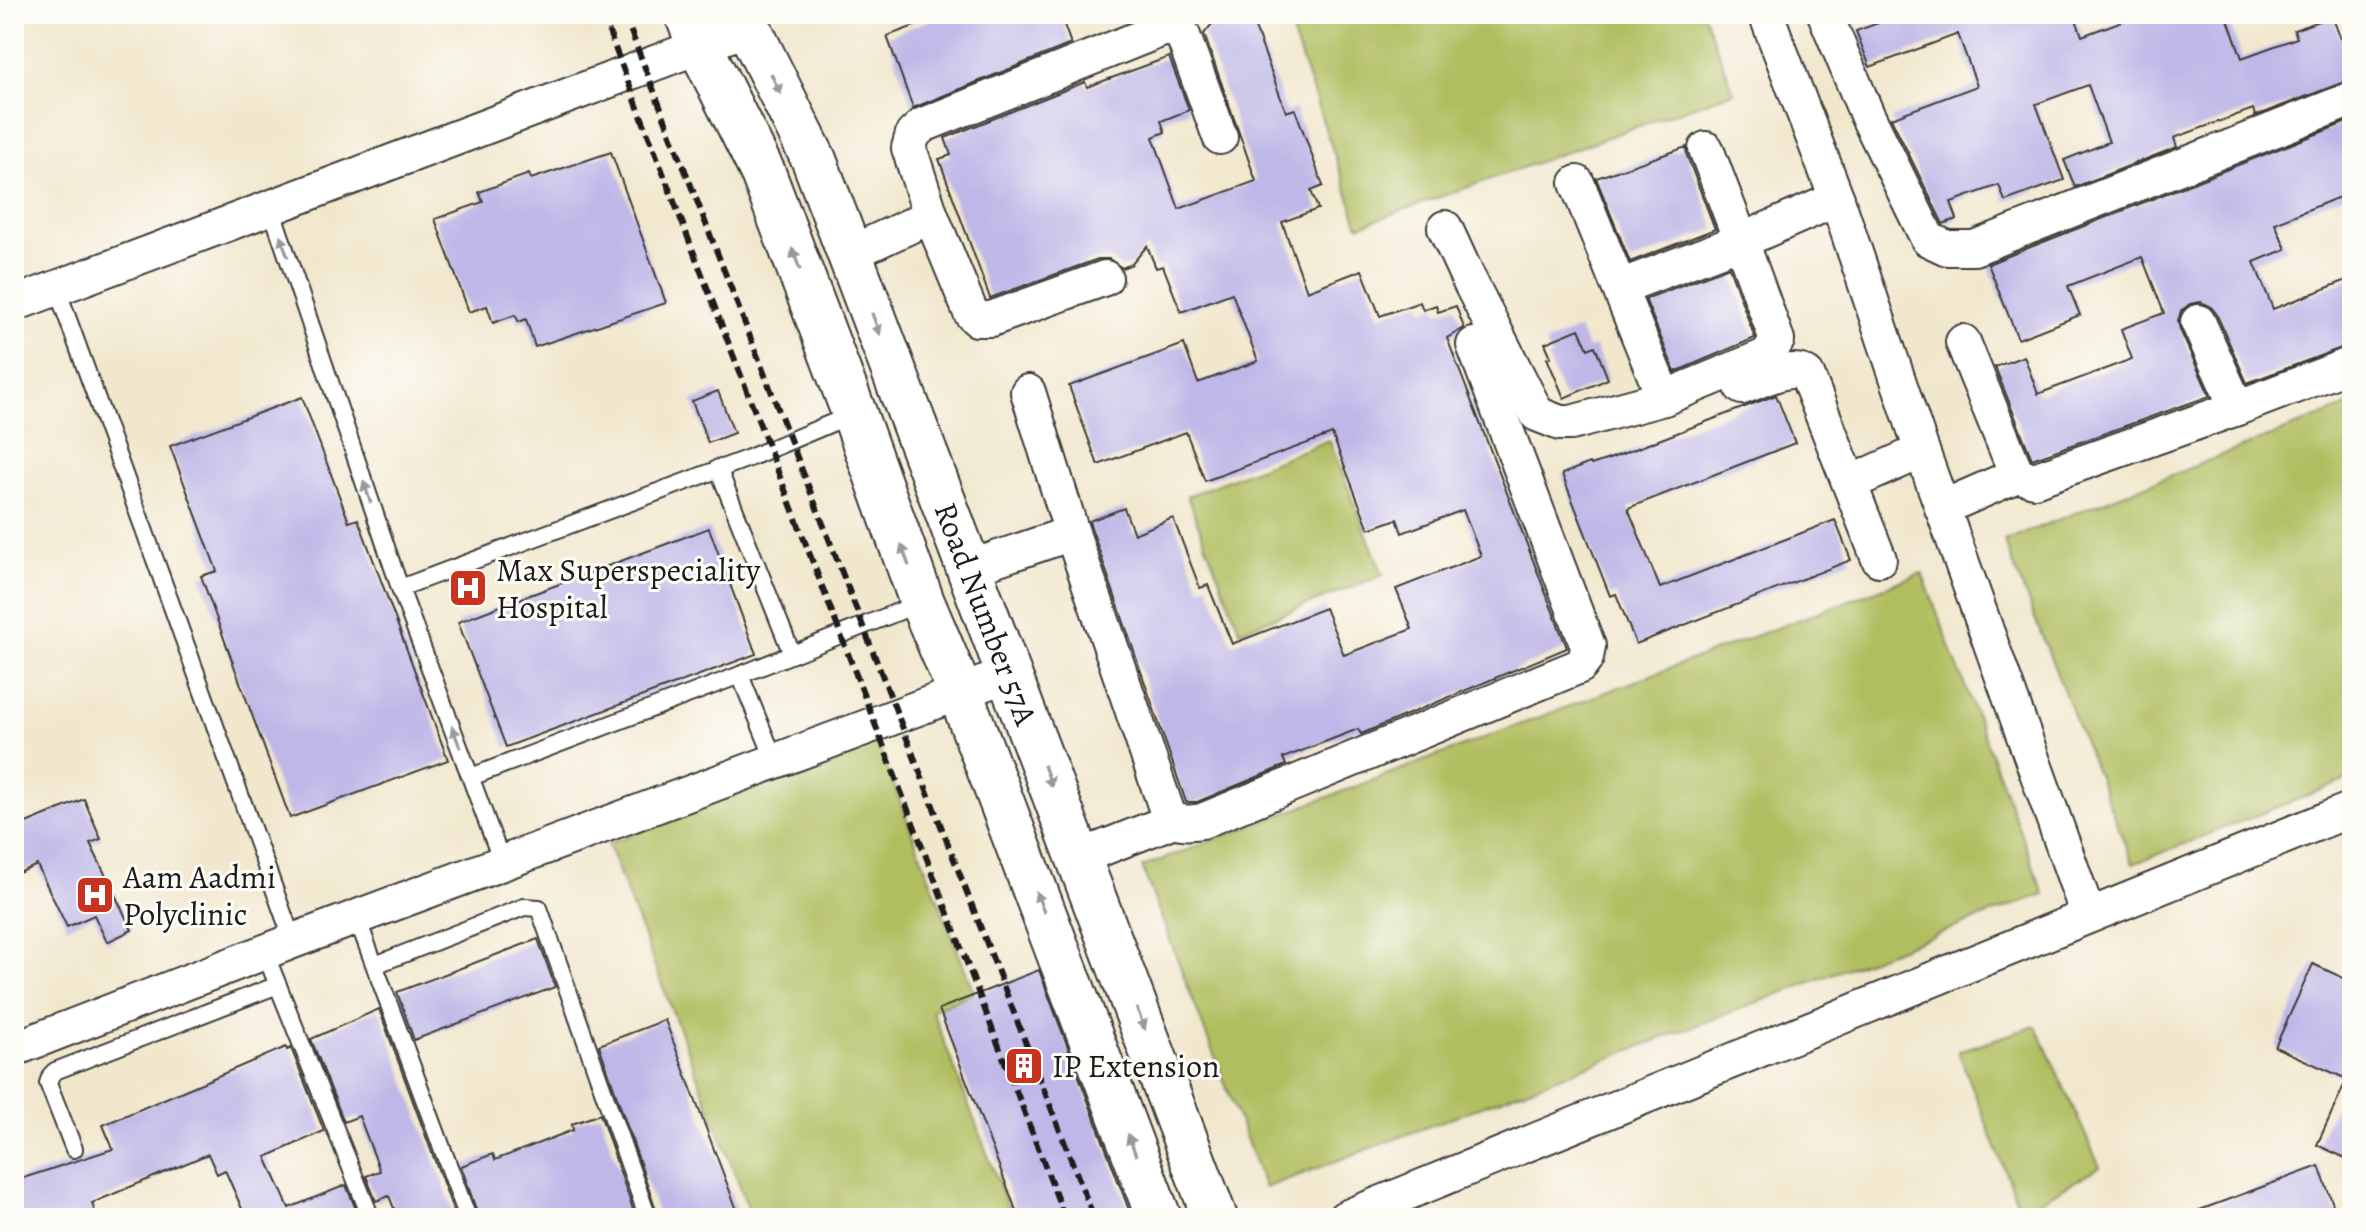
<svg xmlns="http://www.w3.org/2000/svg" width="2366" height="1232" viewBox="0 0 2366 1232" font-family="Alegreya,serif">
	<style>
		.green { fill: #b1be60; stroke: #666d3e; stroke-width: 2 }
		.building { fill: #bfb7e7 }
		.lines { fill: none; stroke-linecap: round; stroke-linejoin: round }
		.lane-casing { stroke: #3c3a37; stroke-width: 20 }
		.street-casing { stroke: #3c3a37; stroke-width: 38 }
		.secondary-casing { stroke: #3c3a37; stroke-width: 48 }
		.lane { stroke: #fff; stroke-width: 16 }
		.street { stroke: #fff; stroke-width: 34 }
		.secondary { stroke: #fff; stroke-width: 44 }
		.rail { stroke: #1c1c1c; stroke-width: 6; stroke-dasharray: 12 6; stroke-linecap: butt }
		.oneway { fill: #999 }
		.labels { text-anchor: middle; stroke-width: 6; stroke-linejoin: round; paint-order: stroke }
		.poi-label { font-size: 32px; fill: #1c1c1c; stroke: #fdfcf7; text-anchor: start }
		.street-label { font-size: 32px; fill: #1c1c1c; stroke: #fdfcf7 }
	</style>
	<rect width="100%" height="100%" fill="#fdfcf7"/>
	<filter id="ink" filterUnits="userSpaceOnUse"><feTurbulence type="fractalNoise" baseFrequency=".0125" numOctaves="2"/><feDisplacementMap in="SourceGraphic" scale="16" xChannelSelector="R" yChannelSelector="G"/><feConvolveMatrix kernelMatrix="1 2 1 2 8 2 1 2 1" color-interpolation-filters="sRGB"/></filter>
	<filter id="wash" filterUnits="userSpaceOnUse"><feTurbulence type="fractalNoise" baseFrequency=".006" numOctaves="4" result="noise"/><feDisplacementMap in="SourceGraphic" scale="32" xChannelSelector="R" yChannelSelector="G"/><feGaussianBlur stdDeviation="1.8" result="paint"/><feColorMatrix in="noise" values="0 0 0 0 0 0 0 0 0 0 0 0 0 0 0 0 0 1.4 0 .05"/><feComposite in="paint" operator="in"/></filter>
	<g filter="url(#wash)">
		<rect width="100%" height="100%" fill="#f1e7cd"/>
		<g class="green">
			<polygon points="1302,14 1703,14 1734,92 1359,226 1288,20"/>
			<polygon points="2352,404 2352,778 2133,864 2004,541"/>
			<polygon points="1329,440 1383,575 1240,631 1187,496"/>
			<polygon points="1922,573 2044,894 1265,1188 1142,867"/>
			<polygon points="877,742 974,993 932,1010 1012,1218 752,1218 608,844"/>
			<polygon points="2036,1026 2100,1167 2021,1212 1958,1051"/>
		</g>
		<g id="blocks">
			<g class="building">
				<polygon points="947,14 1060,14 1071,44 913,108 887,36"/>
				<polygon points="1220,14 1250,14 1286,112 1295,109 1323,186 1311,191 1318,209 1282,222 1307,291 1362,270 1380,316 1420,302 1423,310 1436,305 1438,312 1456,306 1464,328 1447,338 1567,648 1361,734 1358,729 1283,758 1286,765 1197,802 1186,802 1089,521 1124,508 1134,534 1173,518 1200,588 1208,585 1232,644 1325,608 1344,655 1412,629 1396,589 1481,556 1463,510 1402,533 1397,519 1369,529 1332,434 1205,481 1186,432 1098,465 1069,386 1184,344 1198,383 1258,361 1232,293 1181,312 1163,266 1156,268 1147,246 1132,264 1122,268 1109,259 1098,259 990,298 939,159 951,155 945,138 1085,82 1087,87 1169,57 1189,110 1161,121 1165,132 1153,137 1179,209 1256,181 1204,34"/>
				<polygon points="1903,14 2074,14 2082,36 2141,14 2226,14 2242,58 2297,38 2294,30 2332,16 2352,69 2352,79 2255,116 2253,109 2174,138 2177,147 2075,187 2064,160 2109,142 2088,85 2036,104 2064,180 2005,201 1999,185 1951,202 1957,219 1943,224 1891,118 1977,86 1958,34 1870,67 1856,31"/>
				<polygon points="2352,120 2352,192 2275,223 2286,249 2254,262 2273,309 2352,278 2352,344 2247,383 2216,313 2210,306 2201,302 2190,304 2181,311 2178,321 2180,330 2210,396 2032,459 1995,367 2024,356 2038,394 2132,359 2121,329 2164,313 2142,257 2068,286 2080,315 2018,339 1988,264"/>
				<polygon points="1686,147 1687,156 1715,229 1630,262 1596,178"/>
				<polygon points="611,152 666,303 535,347 526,319 519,322 515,315 493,323 487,306 469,312 435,219 483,202 479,192 529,174 531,179"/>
				<polygon points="1729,267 1755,338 1675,372 1645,299"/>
				<polygon points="1579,329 1588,349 1595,346 1608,379 1564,398 1547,358 1551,357 1545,343"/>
				<polygon points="718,391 734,433 708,443 692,401"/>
				<polygon points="1776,395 1795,443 1628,508 1660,588 1835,520 1851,560 1636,644 1616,594 1610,596 1562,474 1590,463 1591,465 1609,459"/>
				<polygon points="302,397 349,522 358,519 448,760 290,818 201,576 217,571 170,446"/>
				<polygon points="709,528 756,654 506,747 458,622"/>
				<polygon points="84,799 101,839 90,843 132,930 107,942 94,915 67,927 37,865 14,875 14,828"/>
				<polygon points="538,939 555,987 414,1040 397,992"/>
				<polygon points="2313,964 2352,982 2352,1161 2317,1145 2347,1079 2275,1047"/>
				<polygon points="1039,970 1132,1218 1019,1218 939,1009"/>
				<polygon points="379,1009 456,1218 398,1218 389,1196 376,1201 366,1176 380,1171 359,1116 344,1122 311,1039"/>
				<polygon points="665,1020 740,1218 659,1218 599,1045"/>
				<polygon points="286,1047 287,1050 291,1048 324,1131 266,1157 289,1208 346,1185 356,1209 334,1218 246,1218 225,1170 217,1174 208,1154 92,1203 97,1218 14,1218 14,1181 113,1149 103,1125"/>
				<polygon points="600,1114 636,1218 479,1218 461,1166 493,1154 495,1160 573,1130 572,1124"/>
				<polygon points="2319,1166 2338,1218 2186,1218 2186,1215"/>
			</g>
		</g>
	</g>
	<g filter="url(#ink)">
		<use href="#blocks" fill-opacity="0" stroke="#3c3a37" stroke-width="2"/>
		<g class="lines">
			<defs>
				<g id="lane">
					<polyline points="271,208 400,588 502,862"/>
					<polyline points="57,289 293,941"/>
					<polyline points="718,468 792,654"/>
					<polyline points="400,588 749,458 853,414"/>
					<polyline points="740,675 775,761"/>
					<polyline points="471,777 740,675 920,603"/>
					<polyline points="357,918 468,1218"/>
					<polyline points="265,953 371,1218"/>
					<polyline points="375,965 524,907 539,908 648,1218"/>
					<polyline points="74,1149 48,1083 51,1075 55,1071 278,985"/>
				</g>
				<g id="street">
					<polyline points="1766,14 1837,199 1922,451 2088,915"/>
					<polyline points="1825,14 1867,115 1928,239 1947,248 1974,248 2352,99"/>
					<polyline points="1577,183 1664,398"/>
					<polyline points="1445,228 1467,276 1537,414 1560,423 1571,423 1664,398 1768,355 1777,340 1741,241 1837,199"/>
					<polyline points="849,254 931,216"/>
					<polyline points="1105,278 991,319 977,319 971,313 931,216 909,148 913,134 923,125 1160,30 1170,28 1182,33 1220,137"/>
					<polyline points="1620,287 1741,241 1706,149"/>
					<polyline points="14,304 748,28"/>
					<polyline points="2198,322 2237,408"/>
					<polyline points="1963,342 2017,475 2034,480 2237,408 2352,364"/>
					<path d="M 1742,387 C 1760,381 1791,363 1807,375 L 1879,559"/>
					<path d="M 1028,392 L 1072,533 L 1169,817 C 1180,824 1189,823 1202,821 L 1580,666 L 1586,658 L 1588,646 L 1474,345"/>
					<polyline points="1850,483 1922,451"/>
					<polyline points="1942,508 2017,475"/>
					<polyline points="969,568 1072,533"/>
					<polyline points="1080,857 1174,820"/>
					<polyline points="14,1049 293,941 1009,674"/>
					<polyline points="1345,1218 2352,809"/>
				</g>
				<g id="secondary">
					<polyline points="687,14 700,46 763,173 854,413 922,602 960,692 1159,1218"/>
					<path id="s1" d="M 742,14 L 814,160 L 1215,1218"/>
				</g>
			</defs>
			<use href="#lane" class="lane-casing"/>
			<use href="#street" class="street-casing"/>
			<use href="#secondary" class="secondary-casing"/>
			<use href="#lane" class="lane"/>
			<use href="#street" class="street"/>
			<use href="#secondary" class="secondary"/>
			<g class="rail">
				<polyline points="602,14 1065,1218"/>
				<polyline points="624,14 1094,1218"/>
			</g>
		</g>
		<defs><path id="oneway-solid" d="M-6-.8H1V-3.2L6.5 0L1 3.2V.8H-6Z" transform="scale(2)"/></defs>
		<g class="oneway">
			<use href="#oneway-solid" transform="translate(776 84) rotate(64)"/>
			<use href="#oneway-solid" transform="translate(284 246) rotate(-109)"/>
			<use href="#oneway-solid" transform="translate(796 259) rotate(-111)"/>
			<use href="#oneway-solid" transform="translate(876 324) rotate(69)"/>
			<use href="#oneway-solid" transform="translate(367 492) rotate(-109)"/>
			<use href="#oneway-solid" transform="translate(905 555) rotate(-110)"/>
			<use href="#oneway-solid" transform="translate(456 737) rotate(-111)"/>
			<use href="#oneway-solid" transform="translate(1048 776) rotate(69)"/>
			<use href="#oneway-solid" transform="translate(1040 902) rotate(-111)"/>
			<use href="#oneway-solid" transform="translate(1141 1019) rotate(69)"/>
			<use href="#oneway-solid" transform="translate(1132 1145) rotate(-111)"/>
		</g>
	</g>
	<defs>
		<symbol id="hospital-square" viewBox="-11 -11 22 22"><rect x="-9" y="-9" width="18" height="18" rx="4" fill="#c8321e" stroke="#fdfcf7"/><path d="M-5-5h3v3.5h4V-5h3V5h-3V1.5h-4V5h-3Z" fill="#fff"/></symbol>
		<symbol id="building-square" viewBox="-11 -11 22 22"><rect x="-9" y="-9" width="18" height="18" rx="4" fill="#c8321e" stroke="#fdfcf7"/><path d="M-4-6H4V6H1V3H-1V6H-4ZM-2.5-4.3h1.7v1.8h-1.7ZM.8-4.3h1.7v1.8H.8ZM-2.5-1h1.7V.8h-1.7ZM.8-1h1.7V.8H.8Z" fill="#fff"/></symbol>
	</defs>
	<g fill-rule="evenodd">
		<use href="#hospital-square" x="446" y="566" width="44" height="44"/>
		<use href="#hospital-square" x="73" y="873" width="44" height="44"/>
		<use href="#building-square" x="1002" y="1044" width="44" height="44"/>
	</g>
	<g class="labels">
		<g class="poi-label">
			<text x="496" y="581">Max Superspeciality<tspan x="496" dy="37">Hospital</tspan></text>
			<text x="123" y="888">Aam Aadmi<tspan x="123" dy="37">Polyclinic</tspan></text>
			<text x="1052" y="1077">IP Extension</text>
		</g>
		<g class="street-label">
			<text dy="11" stroke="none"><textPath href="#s1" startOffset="648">Road Number 57A</textPath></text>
		</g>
	</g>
	<rect width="2366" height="1232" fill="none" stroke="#fdfcf7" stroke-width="48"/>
</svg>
